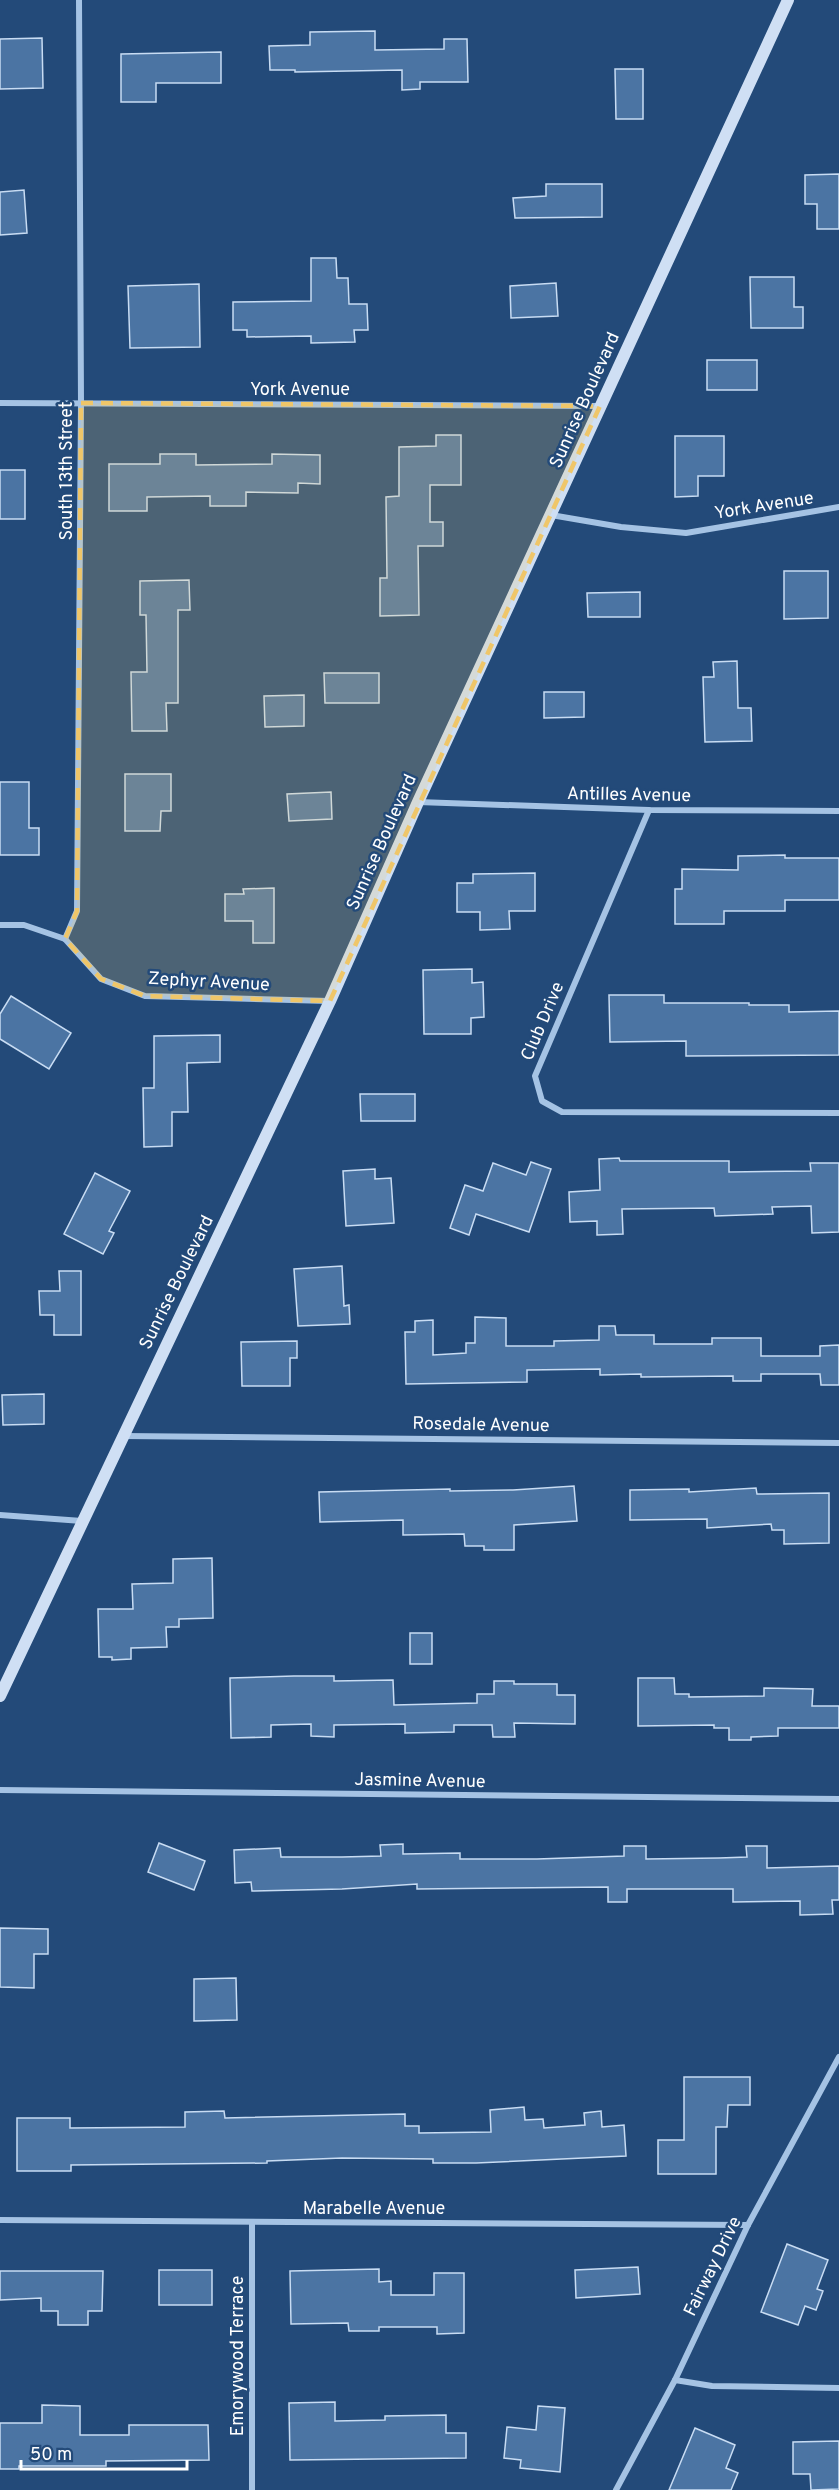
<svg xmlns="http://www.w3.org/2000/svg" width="839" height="2490" viewBox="0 0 839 2490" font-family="Overpass,sans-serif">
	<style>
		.building { fill: #4b74a3; stroke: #c8dcf3; stroke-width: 1.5 }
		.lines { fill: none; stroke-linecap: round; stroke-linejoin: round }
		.street { stroke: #a5c3e4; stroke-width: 6 }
		.secondary { stroke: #cfdff4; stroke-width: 12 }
		.marked { fill: #efc669; fill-opacity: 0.2; stroke: #efc669; stroke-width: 4.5; stroke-dasharray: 12 8; stroke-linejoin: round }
		.labels { text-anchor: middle; stroke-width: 5; stroke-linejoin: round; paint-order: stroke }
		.street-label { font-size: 18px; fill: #fff; stroke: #234a79 }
	</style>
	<rect width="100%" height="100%" fill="#234a79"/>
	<g class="building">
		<polygon points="375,31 375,50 444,49 444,39 467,39 468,82 420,82 420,89 402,90 402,70 295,72 295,70 270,70 269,46 310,45 310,32"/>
		<polygon points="42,38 43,88 0,89 0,39"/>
		<polygon points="221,52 221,83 156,83 156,102 121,102 121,54"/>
		<polygon points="615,69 643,69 643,119 616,119"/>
		<polygon points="839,174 839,229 817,229 817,204 805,204 805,175"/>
		<polygon points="546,184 602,184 602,217 515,218 513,198 546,196"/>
		<polygon points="24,190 27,233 0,235 0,192"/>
		<polygon points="311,258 336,258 337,278 348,278 349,304 367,304 368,330 354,330 355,342 311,343 311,336 247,337 247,330 233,330 233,302 311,301"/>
		<polygon points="750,277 794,277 794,307 803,307 803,328 751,328"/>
		<polygon points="556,283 558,316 511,318 510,286"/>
		<polygon points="199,284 200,347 130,348 128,286"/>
		<rect x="707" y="360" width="50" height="30"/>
		<polygon points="436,435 461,435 461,485 430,485 430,522 443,522 443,546 418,546 419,615 380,616 380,578 387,578 386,497 399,496 399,447 436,446"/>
		<polygon points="675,436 724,436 724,476 698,476 698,496 675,497"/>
		<polygon points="160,454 196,454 196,465 272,464 272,454 320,455 320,484 298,483 298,493 246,492 246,506 210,506 210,496 147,497 147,511 109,511 109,464 160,464"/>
		<rect x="0" y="470" width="25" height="49"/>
		<polygon points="784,571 828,571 828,618 784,619"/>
		<polygon points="189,580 190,610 178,610 178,703 166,703 167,731 132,731 131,672 147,672 146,615 140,615 140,581"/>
		<polygon points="640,592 640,617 588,617 587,593"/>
		<polygon points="737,661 738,708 751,708 752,741 705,742 703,677 714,677 713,662"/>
		<polygon points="324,673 379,673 379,703 325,703"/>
		<polygon points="544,692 584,692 584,717 544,718"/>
		<polygon points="304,695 304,726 265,727 264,696"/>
		<polygon points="125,774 171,774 171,811 161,811 160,831 125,831"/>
		<polygon points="0,782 29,782 29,828 39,828 39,855 0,855"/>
		<polygon points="331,792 332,819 289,821 287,794"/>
		<polygon points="785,855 785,858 839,858 839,900 785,900 785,911 724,911 724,924 675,924 675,889 682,889 682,869 738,870 738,856"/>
		<polygon points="535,873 535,911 509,911 510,929 480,930 480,912 457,912 457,883 473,883 473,874"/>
		<polygon points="274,888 274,943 253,943 253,921 225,921 225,894 244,894 243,889"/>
		<polygon points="472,969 472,983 483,982 484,1017 471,1018 471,1034 424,1034 423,970"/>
		<polygon points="609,995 664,995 664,1003 749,1003 749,1005 789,1005 789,1012 839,1011 839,1055 686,1056 686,1041 610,1042"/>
		<polygon points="11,996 71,1033 49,1069 0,1039 0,1014"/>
		<polygon points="220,1035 220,1062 187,1063 188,1112 172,1112 172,1146 144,1147 143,1088 154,1088 154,1036"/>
		<polygon points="360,1094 415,1094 415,1121 361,1121"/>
		<polygon points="619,1158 620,1161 729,1161 729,1172 811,1171 810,1163 839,1163 839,1232 812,1233 811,1206 772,1207 773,1214 715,1216 714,1208 622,1209 623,1234 597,1235 597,1221 570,1222 569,1192 600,1190 599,1159"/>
		<polygon points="531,1162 551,1169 529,1232 476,1214 469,1235 450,1228 465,1185 483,1191 493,1163 526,1175"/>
		<polygon points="375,1169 375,1179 391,1178 394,1223 346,1226 343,1171"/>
		<polygon points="95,1173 130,1191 109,1231 114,1233 103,1254 64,1234"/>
		<polygon points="342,1266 344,1306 349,1305 350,1324 298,1326 294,1269"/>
		<polygon points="59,1271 81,1271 81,1335 54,1335 54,1315 40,1315 39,1291 60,1291"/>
		<polygon points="475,1317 506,1318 506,1346 554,1346 554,1341 599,1340 599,1326 615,1326 616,1335 654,1335 654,1344 712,1344 712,1338 761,1338 761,1356 820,1356 820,1346 839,1345 839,1385 821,1385 820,1374 761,1374 761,1381 733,1381 733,1376 641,1377 641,1374 600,1375 600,1369 527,1370 527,1382 406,1384 405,1332 415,1332 415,1321 433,1320 433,1355 466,1353 466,1343 475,1343"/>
		<polygon points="297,1341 297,1358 290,1358 290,1386 242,1386 241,1342"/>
		<polygon points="44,1394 44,1424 3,1425 2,1395"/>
		<polygon points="574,1486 577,1521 514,1525 514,1550 484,1550 484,1546 465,1546 464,1534 403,1535 403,1520 320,1522 319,1492 450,1489 450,1491 513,1490"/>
		<polygon points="756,1488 757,1494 829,1493 829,1543 784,1544 784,1530 772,1530 771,1524 707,1528 707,1519 630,1520 630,1490 689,1489 689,1492"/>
		<polygon points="212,1558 213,1618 179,1619 179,1627 166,1627 167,1647 131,1648 131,1659 112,1660 112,1657 99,1657 98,1609 133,1609 132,1584 173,1583 173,1559"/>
		<rect x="410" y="1633" width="22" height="31"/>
		<polygon points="294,1676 334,1676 334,1681 393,1680 394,1705 477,1703 477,1694 494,1694 494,1681 514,1681 514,1684 557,1684 557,1695 575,1695 575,1724 514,1723 515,1737 493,1737 492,1725 454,1725 454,1732 405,1733 405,1724 334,1725 334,1737 311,1736 311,1724 271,1725 271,1737 231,1738 230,1678"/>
		<polygon points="638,1678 674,1678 675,1694 689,1694 689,1697 764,1696 764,1688 813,1689 812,1706 839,1706 839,1728 778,1728 778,1736 751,1737 751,1740 729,1740 729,1728 714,1728 714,1725 638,1726"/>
		<polygon points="159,1843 205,1861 194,1890 148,1872"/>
		<polygon points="403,1844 403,1854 460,1853 460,1859 537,1859 624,1856 624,1846 646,1846 646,1859 719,1858 747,1857 746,1846 767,1846 767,1868 839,1866 839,1900 832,1900 833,1914 800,1915 800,1901 733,1902 733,1889 627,1889 627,1902 608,1902 608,1887 417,1889 417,1884 342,1889 252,1891 251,1882 235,1883 234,1850 280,1848 281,1857 342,1857 381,1856 380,1845"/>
		<polygon points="0,1928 48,1929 48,1954 34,1954 34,1988 0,1987"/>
		<polygon points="236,1978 237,2020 194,2021 194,1979"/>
		<polygon points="684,2077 750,2077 750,2105 728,2105 727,2127 716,2127 716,2174 658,2174 658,2140 684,2140"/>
		<polygon points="524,2107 525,2120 543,2119 544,2128 585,2125 584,2113 601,2111 602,2127 624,2125 626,2156 476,2163 433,2163 433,2159 342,2158 267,2161 267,2163 71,2165 71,2171 17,2171 17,2118 70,2118 70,2128 185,2127 185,2112 224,2111 225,2118 405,2114 405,2126 419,2126 419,2133 491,2132 490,2110"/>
		<polygon points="787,2244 828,2260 817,2289 823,2291 816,2310 805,2306 798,2325 761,2312"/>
		<polygon points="638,2267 640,2294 576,2298 575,2270"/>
		<polygon points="379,2269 379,2282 391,2281 391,2295 434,2295 434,2273 464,2273 464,2333 437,2334 437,2327 379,2327 379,2331 349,2331 348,2323 291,2324 290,2271"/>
		<rect x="159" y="2270" width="53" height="35"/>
		<polygon points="0,2271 103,2271 102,2311 88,2311 88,2325 58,2325 58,2311 41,2311 41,2298 0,2300"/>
		<polygon points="335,2402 335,2421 385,2420 385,2416 446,2415 446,2433 466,2433 466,2458 290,2460 289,2403"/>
		<polygon points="42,2405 80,2406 80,2435 129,2435 129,2425 208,2425 209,2460 106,2461 106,2466 19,2466 19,2469 0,2469 0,2423 42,2423"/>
		<polygon points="538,2406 565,2408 560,2472 520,2468 521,2460 504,2458 507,2427 536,2430"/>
		<polygon points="695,2428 735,2445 726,2468 738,2473 731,2490 669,2490"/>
		<polygon points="839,2441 839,2489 811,2490 810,2474 793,2474 793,2442"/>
	</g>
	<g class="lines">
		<g class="street">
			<polyline points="0,403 600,406"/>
			<polyline points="551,515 621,527 686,533 839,507"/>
			<polyline points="418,802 649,810 839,811"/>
			<polyline points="649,810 535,1076 542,1101 562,1112 839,1113"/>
			<polyline points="0,925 24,925 65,939 101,979 145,996 329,1001"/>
			<polyline points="65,939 77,911 81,403 79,0"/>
			<polyline points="123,1436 839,1443"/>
			<polyline points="0,1515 82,1521"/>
			<polyline points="0,1790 839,1799"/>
			<polyline points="0,2220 748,2225"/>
			<polyline points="252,2222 252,2490"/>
			<polyline points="675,2380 712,2386 839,2388"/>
			<polyline points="616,2490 675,2380 748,2225 839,2057"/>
		</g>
		<polyline class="secondary" points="0,1696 330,1001 418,802 788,0"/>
	</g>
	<path class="marked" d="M 81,403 L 600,406 L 330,1001 L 145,996 L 101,979 L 65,939 L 77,911 Z"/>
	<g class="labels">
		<g class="street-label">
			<text x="300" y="395">York Avenue</text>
			<text transform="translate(584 400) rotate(-66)" y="6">Sunrise Boulevard</text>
			<text transform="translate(66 471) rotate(-90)" y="6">South 13th Street</text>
			<text transform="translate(764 505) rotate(-9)" y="6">York Avenue</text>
			<text transform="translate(629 794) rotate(1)" y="6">Antilles Avenue</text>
			<text transform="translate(381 842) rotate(-66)" y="6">Sunrise Boulevard</text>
			<text transform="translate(209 981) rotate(3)" y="6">Zephyr Avenue</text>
			<text transform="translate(542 1021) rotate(-67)" y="6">Club Drive</text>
			<text transform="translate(176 1282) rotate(-64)" y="6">Sunrise Boulevard</text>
			<text transform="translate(481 1424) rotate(1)" y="6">Rosedale Avenue</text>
			<text transform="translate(420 1780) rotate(1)" y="6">Jasmine Avenue</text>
			<text x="374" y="2214">Marabelle Avenue</text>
			<text transform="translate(712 2266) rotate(-64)" y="6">Fairway Drive</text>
			<text transform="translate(237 2356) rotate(-90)" y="6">Emorywood Terrace</text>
		</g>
	</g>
	<path d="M21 2460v9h166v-9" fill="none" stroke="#ffffff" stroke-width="3"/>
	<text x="30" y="2460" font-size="18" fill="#ffffff" stroke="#234a79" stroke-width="4.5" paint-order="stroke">50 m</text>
</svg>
